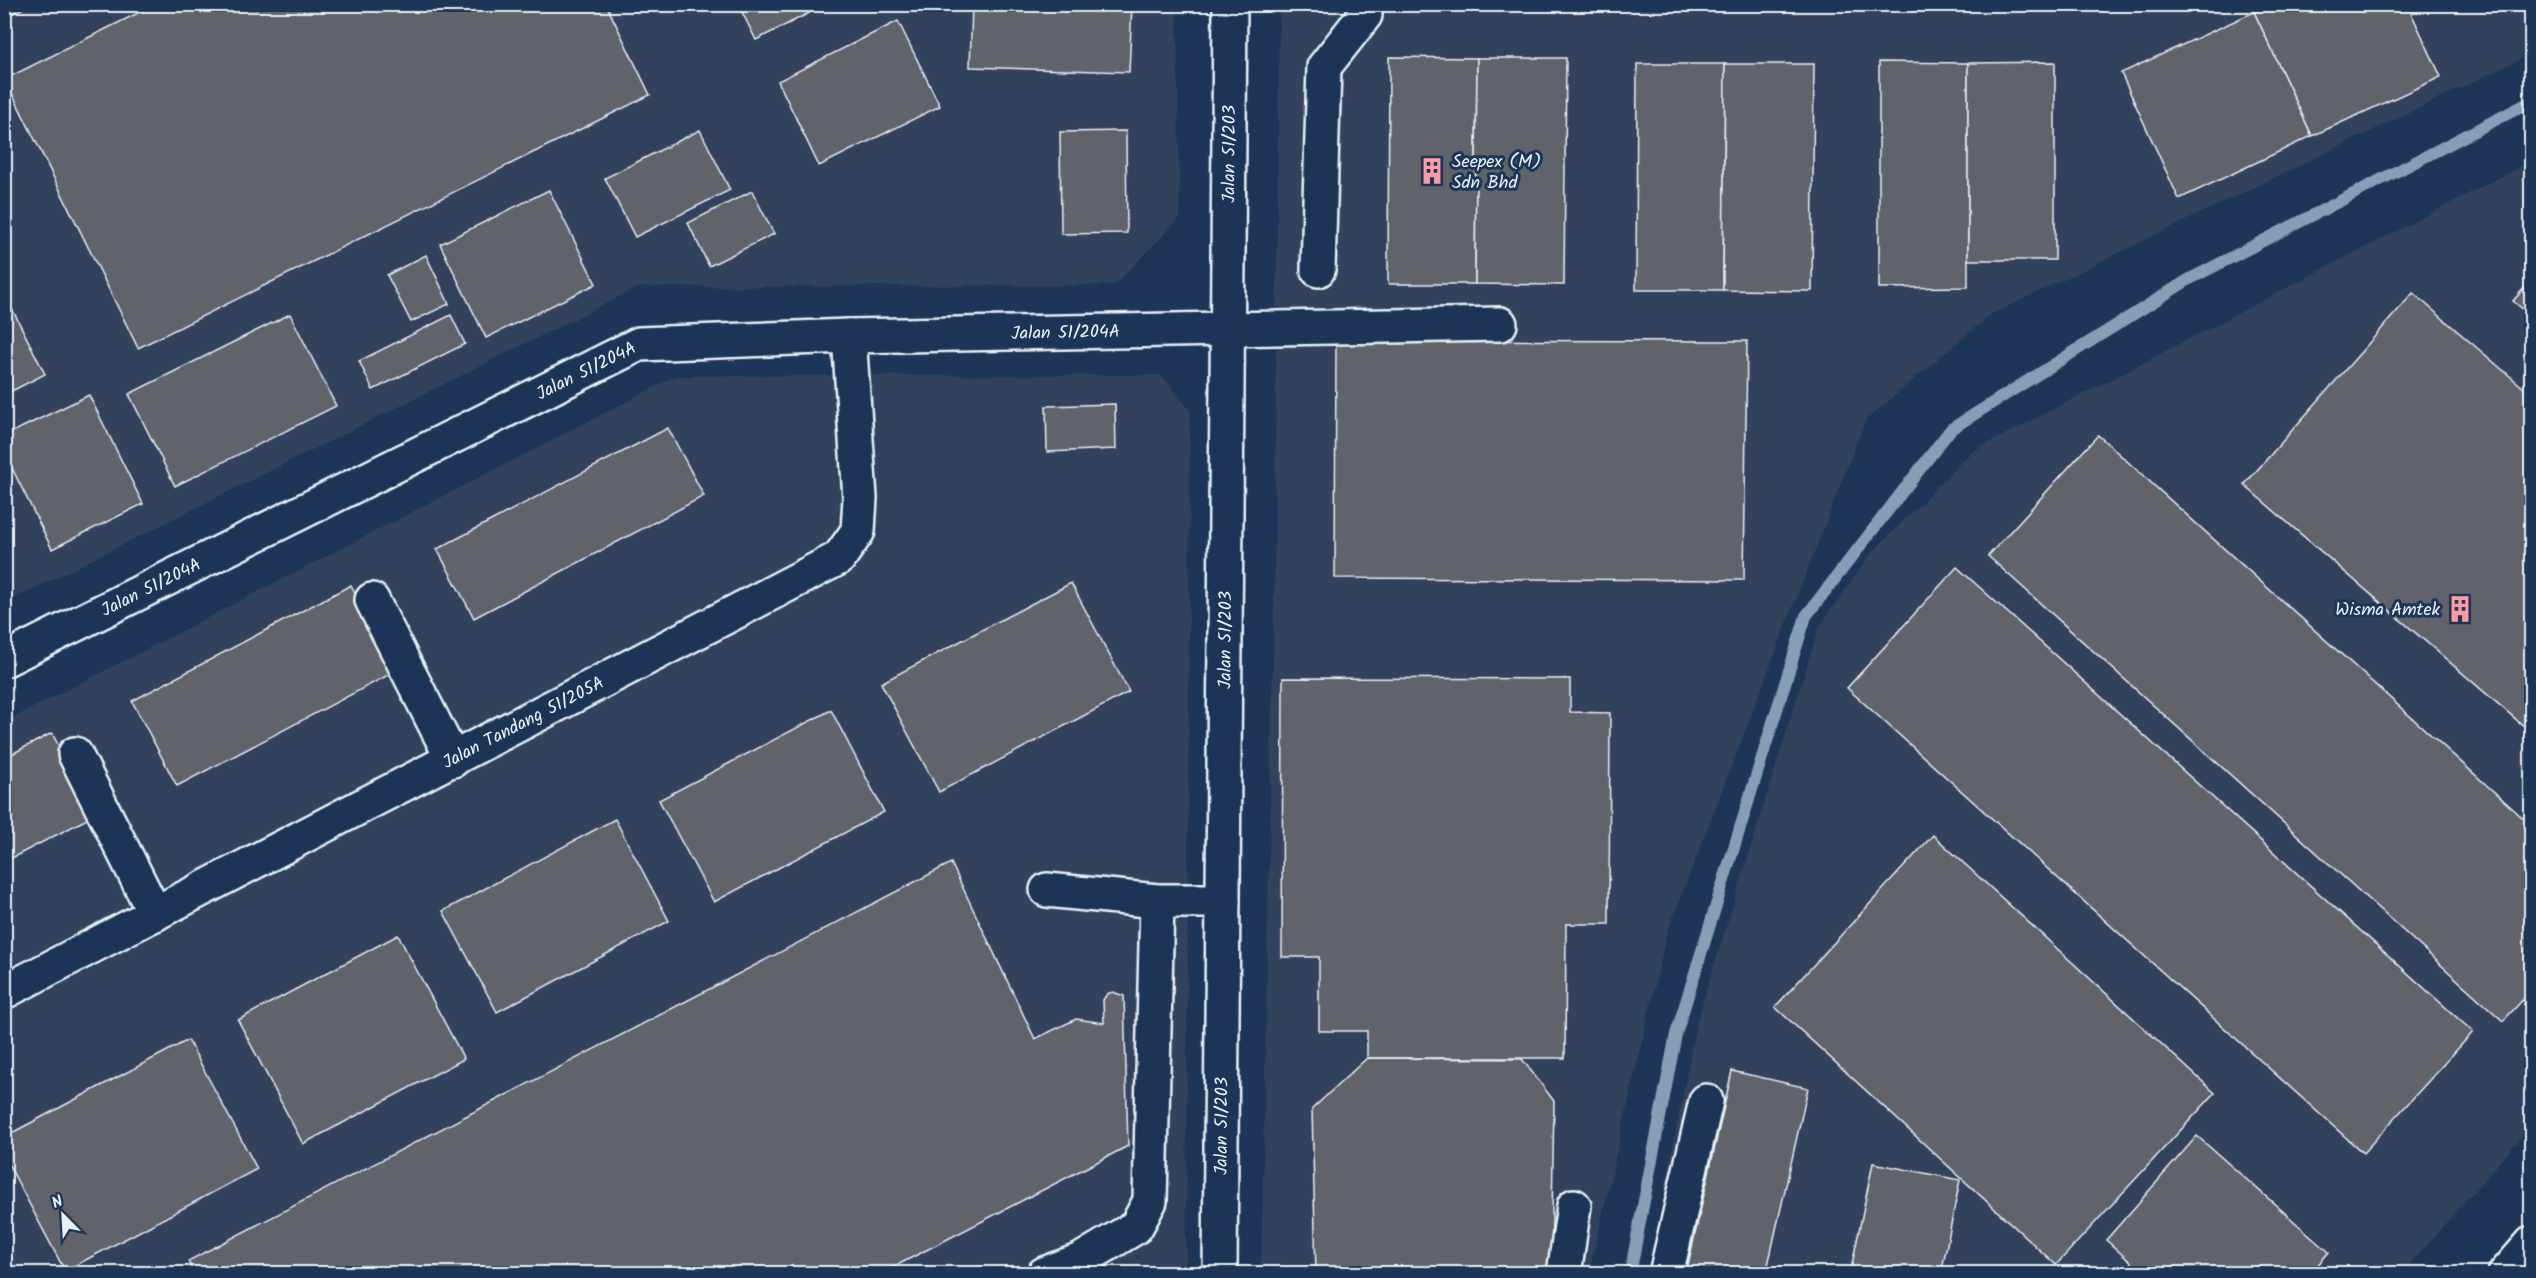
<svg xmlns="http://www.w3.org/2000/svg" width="2536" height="1278" viewBox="0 0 2536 1278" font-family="Kalam,sans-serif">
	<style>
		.built { fill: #31435d }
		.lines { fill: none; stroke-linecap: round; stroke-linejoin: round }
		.stream { stroke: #849fb6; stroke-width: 12 }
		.building { fill: #60646b; stroke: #e8f1f8; stroke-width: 1.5 }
		.minor-casing { stroke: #e8f1f8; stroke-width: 38 }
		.minor { stroke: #1d3557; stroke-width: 33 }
		.labels { text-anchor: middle; stroke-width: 6; stroke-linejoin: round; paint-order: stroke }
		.street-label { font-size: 18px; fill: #e8f1f8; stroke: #1d3557 }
		.poi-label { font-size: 18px; fill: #e8f1f8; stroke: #1d3557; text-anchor: start }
	</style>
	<rect width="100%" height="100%" fill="#1d3557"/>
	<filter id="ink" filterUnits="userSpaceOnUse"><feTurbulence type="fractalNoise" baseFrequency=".0167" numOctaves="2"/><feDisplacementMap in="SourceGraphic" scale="12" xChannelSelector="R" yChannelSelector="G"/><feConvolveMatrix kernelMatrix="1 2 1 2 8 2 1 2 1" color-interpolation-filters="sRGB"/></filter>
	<g filter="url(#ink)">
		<g class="built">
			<polygon points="5,5 1177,5 1180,218 1115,285 639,287 5,603"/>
			<polygon points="1279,5 2531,5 2531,54 1990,315 1865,421 1667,933 1589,1273 1261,1274 1274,603"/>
			<polygon points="2531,161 2531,1126 2402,1273 1649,1274 1696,1024 1819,627 1870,555 1971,452"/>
			<polygon points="1161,375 1190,410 1186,1273 5,1274 5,722 676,376"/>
		</g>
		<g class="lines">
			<polyline class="stream" points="1630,1274 1676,1034 1806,616 1951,429 2188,280 2532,101"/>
		</g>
		<g class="building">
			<polygon points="4,4 31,4 4,18"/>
			<polygon points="156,4 606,4 650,95 138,348 5,79"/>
			<polygon points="738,4 827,4 756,40"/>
			<polygon points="972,4 1132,4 1129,72 970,67"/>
			<polygon points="2270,4 2407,4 2441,77 2312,136 2254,12"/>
			<polygon points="2254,12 2312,136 2179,199 2121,73"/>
			<polygon points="898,21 940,106 819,166 778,81"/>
			<polygon points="1389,57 1477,58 1475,284 1388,284"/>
			<polygon points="1477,58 1566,58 1564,285 1475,284"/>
			<polygon points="1879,62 1968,63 1968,287 1879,288"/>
			<polygon points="2055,62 2055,260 1968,260 1968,63"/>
			<polygon points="1637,64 1725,64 1723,290 1636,290"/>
			<polygon points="1725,64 1814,64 1812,291 1723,290"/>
			<polygon points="700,130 730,190 635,237 605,178"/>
			<polygon points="1126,131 1127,233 1061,234 1060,132"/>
			<polygon points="549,190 596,284 486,338 440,244"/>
			<polygon points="752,191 774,234 709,266 688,223"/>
			<polygon points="426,255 449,304 411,322 387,275"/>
			<polygon points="2532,279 2532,317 2513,301"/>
			<polygon points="4,293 45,374 4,395"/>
			<polygon points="2413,293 2532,395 2532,733 2244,485"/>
			<polygon points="290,314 336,406 175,486 129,394"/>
			<polygon points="451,315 465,344 373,390 359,361"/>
			<polygon points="1336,340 1747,341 1744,580 1335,578"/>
			<polygon points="89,395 143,504 52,549 4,452 4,436"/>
			<polygon points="1115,404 1116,449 1047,452 1046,406"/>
			<polygon points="668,428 704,496 474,618 437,549"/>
			<polygon points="2098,435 2532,826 2532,990 2503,1021 1988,556"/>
			<polygon points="1957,567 2473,1032 2363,1153 1847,688"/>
			<polygon points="1071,583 1129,692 939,792 881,683"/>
			<polygon points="351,585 396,671 177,786 132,701"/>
			<polygon points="1283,678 1570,679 1570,712 1610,713 1609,924 1566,924 1565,1058 1367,1058 1367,1031 1319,1031 1319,957 1282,957"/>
			<polygon points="831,710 884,812 714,902 659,800"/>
			<polygon points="52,733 95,815 4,862 4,758"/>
			<polygon points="615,819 669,921 497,1012 443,911"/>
			<polygon points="1933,835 2215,1093 2056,1265 1775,1007"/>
			<polygon points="951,863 1035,1039 1076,1019 1104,1023 1103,1000 1107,994 1113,992 1124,996 1128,1146 880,1274 194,1274 188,1261"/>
			<polygon points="398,935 464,1059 303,1144 238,1020"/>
			<polygon points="188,1040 257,1169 65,1271 4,1156 4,1137"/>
			<polygon points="1367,1058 1522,1059 1554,1101 1551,1274 1316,1274 1312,1109"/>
			<polygon points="1732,1071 1808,1088 1766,1274 1686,1274"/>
			<polygon points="2197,1136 2329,1252 2310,1274 2144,1274 2106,1240"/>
			<polygon points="1873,1163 1960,1180 1941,1274 1850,1274"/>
		</g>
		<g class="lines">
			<defs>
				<g id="minor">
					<polyline points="1318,270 1324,67 1365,15 1365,4"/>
					<polyline points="372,600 453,760"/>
					<path id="s1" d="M 4,660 L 639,344 L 849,336 L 1500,324"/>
					<polyline points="75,754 155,914"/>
					<polyline points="1047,890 1157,901 1223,901"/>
					<path id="s2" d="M 4,992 L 839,558 L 858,531 L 860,498 L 849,336"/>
					<polyline points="1044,1274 1081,1260 1136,1227 1150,1201 1157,901"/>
					<path id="s3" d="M 1220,1274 L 1230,4"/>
					<polyline points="1564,1274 1574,1206"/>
					<polyline points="1666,1274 1706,1101"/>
					<polyline points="2505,1274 2532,1243"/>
				</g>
			</defs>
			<use href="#minor" class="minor-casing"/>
			<use href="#minor" class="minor"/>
		</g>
	</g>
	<defs>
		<symbol id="building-bare" viewBox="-9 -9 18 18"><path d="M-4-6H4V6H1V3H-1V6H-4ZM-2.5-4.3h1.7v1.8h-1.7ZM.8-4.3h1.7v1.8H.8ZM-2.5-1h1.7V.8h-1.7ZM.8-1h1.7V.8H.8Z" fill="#ff9aa2" stroke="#1d3557" stroke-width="2.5" paint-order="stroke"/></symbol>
	</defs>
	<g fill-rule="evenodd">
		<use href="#building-bare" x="1413" y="152" width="38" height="38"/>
		<use href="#building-bare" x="2441" y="590" width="38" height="38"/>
	</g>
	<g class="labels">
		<g class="street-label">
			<text dy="6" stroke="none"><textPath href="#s3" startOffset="1120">Jalan 51/203</textPath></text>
			<text dy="6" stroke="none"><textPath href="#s1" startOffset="1136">Jalan 51/204A</textPath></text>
			<text dy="6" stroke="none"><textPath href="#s1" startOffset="650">Jalan 51/204A</textPath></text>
			<text dy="6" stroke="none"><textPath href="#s1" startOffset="164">Jalan 51/204A</textPath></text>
			<text dy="6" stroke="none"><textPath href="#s3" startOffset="634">Jalan 51/203</textPath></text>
			<text dy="6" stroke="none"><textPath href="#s2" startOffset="585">Jalan Tandang 51/205A</textPath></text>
			<text dy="6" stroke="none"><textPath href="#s3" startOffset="148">Jalan 51/203</textPath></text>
		</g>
		<g class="poi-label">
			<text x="1452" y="167">Seepex (M)<tspan x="1452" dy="21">Sdn Bhd</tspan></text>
			<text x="2440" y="615" text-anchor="end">Wisma Amtek</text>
		</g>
	</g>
	<rect width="2536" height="1278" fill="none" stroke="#1d3557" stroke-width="24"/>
	<rect x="12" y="12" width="2512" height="1254" fill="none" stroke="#e8f1f8" stroke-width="2" filter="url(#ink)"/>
	<g transform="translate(63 1215) rotate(336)" stroke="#1d3557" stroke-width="4.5" paint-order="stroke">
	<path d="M0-4.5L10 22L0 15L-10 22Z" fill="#e8f1f8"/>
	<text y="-9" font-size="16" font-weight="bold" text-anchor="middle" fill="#e8f1f8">N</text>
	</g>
</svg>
